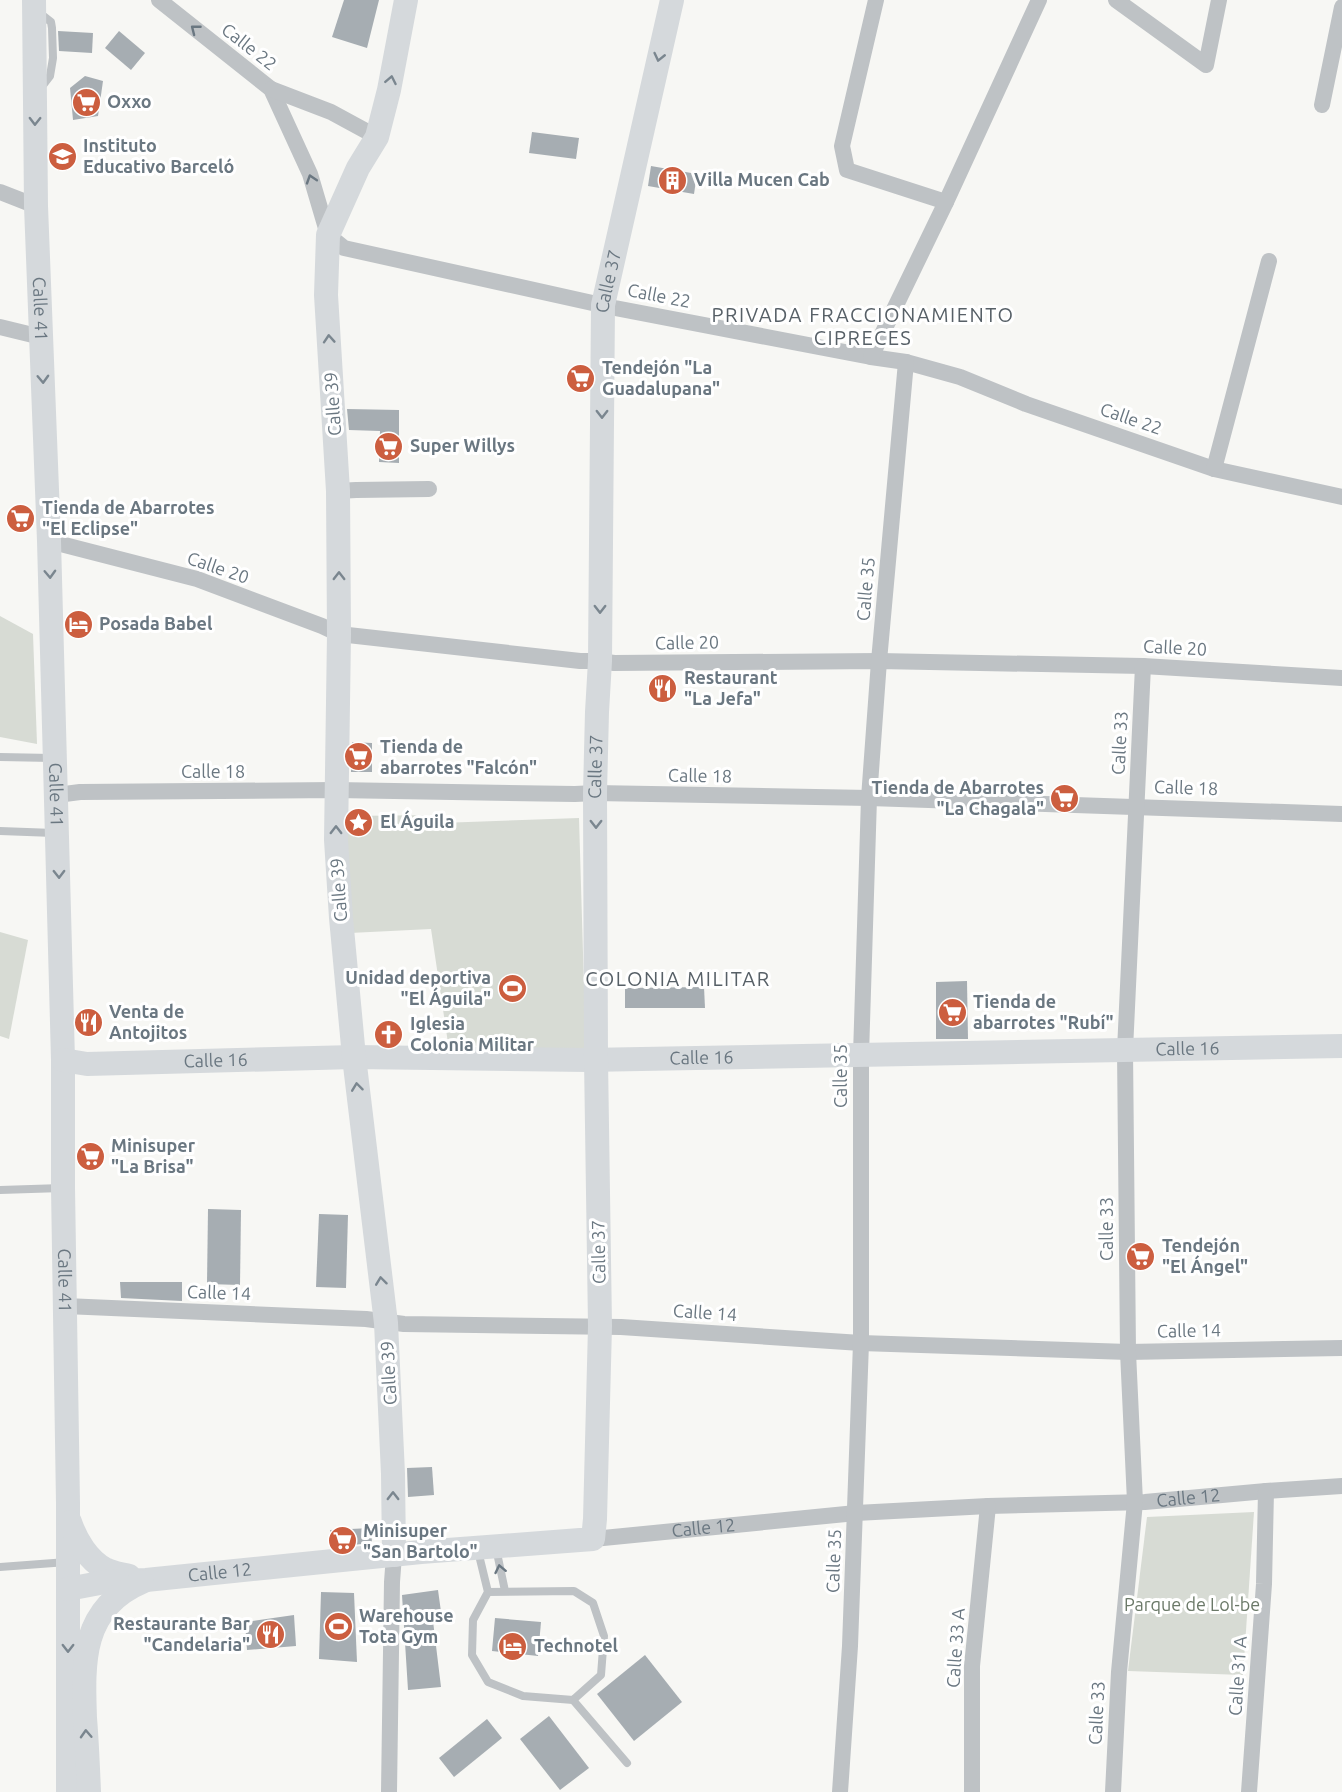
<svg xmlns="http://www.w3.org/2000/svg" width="1342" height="1792" viewBox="0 0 1342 1792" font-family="Ubuntu,sans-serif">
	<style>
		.green { fill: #d7dbd4 }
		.building { fill: #a6adb2 }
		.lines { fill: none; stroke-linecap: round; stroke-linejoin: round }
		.lane { stroke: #bec2c5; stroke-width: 8 }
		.street { stroke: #bec2c5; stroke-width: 16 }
		.secondary { stroke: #d5d9dc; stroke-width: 24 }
		.oneway { stroke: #6a7781 }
		.oneway2 { stroke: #7a868f }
		.labels { text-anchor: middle; stroke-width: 6; stroke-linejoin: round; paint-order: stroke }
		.street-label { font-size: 18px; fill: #6a7781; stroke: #fff }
		.poi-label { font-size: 18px; font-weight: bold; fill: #6a7781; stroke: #fff; text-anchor: start }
		.park-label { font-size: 18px; fill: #6b7968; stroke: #fff }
		.neighbourhood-label { font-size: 20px; letter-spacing: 1.5px; fill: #576067; stroke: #fff }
	</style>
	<rect width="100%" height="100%" fill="#f7f7f4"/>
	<g class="green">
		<polygon points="0,616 33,634 37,744 0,737"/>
		<polygon points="439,815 440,823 579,818 586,1054 465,1045 448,1043 431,929 350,933 346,816"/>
		<polygon points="0,932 28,940 9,1039 0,1036"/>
		<polygon points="1254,1512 1243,1675 1128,1671 1147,1517"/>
	</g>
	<g class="building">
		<polygon points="344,0 379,0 367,48 332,37"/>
		<polygon points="58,31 93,33 92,53 59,51"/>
		<polygon points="119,31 145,53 131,70 105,48"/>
		<polygon points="85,76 103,81 98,116 73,120 70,88"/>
		<polygon points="532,132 579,138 576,159 529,153"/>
		<polygon points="651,166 697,174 694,194 648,186"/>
		<polygon points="347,409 399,410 399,463 379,462 380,431 349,430"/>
		<polygon points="352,742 372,743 372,772 351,772"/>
		<polygon points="967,981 968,1039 936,1039 936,982"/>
		<polygon points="704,987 705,1008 625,1008 625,988"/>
		<polygon points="208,1209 241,1210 240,1285 207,1284"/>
		<polygon points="319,1214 348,1215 346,1288 316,1287"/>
		<polygon points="120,1282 182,1282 182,1301 121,1298"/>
		<polygon points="432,1467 434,1495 408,1497 407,1468"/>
		<polygon points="371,1528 372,1543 332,1547 330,1530"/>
		<polygon points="438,1590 442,1619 433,1621 441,1687 408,1690 402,1595"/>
		<polygon points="321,1592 354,1593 357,1662 319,1659"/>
		<polygon points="294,1615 296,1646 247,1650 245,1622"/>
		<polygon points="495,1618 541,1622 538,1656 492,1651"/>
		<polygon points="645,1655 682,1702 634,1741 597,1694"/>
		<polygon points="549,1716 589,1768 560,1790 520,1739"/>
		<polygon points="487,1719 502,1738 454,1777 439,1758"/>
	</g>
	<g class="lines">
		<g class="lane">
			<polyline points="37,11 51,22 52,28 53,58 50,76 40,89"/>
			<polyline points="0,757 52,758"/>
			<polyline points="0,831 54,833"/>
			<polyline points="0,1190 62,1188"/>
			<polyline points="496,1548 505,1591"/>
			<polyline points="478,1551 488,1592 473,1620 472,1655 488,1682 523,1696 573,1700 601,1675 604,1636 593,1603 574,1591 488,1592"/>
			<polyline points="0,1567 67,1562"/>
			<polyline points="573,1700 627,1763"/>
		</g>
		<g class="street">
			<polyline points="159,0 271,89 310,174 328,235 344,248 615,308 871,357 906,362 960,377 1026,404 1214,469 1342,497"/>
			<polyline points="876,0 842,146 847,170 946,202"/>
			<polyline points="1116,0 1206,65 1219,0"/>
			<polyline points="271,89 331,112 377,137"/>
			<polyline points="1322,105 1342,7"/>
			<polyline points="0,192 36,206"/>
			<polyline points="0,327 41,337"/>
			<polyline points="871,357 946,202 1039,0"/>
			<polyline points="1214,469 1269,261"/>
			<polyline points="338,491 356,490 429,489"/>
			<polyline points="49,541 197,579 322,626 339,634 580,661 600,661 614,663 879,661 1143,666 1342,678"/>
			<polyline points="57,795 80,792 336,790 575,794 595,793 869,798 1342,814"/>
			<polyline points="65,1306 366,1319 404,1324 621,1327 861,1343 1128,1352 1342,1348"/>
			<path id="s1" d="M 593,1539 L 856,1513 L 988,1506 L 1145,1502 L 1266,1491 L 1342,1486"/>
			<polyline points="389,1792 392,1582 394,1555"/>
			<polyline points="840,1792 850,1646 861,1343 861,1055 869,798 879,661 906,362"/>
			<polyline points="972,1792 972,1666 988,1506"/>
			<polyline points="1113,1792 1119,1672 1135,1502 1128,1352 1125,1050 1143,666"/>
			<polyline points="1249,1792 1264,1584 1266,1491"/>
		</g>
		<g class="secondary">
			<path id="s2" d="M 34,0 L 36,206 L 49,541 L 63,1060 L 63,1188 L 68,1503 L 68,1792"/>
			<path id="s3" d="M 63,1060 L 87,1064 L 354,1057 L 587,1060 L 1342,1046"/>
			<path d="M 70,1522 C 76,1540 88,1560 105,1569 C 112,1573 121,1574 129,1576"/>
			<polyline points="394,1555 393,1474 386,1323 354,1057 341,918 336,840 339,634 338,491 326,295 328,235 358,168 377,137 389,90 406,0"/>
			<path id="s4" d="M 68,1589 L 105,1582 L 146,1580 L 421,1552 L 593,1539 L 595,1519 L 600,1326 L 596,1059 L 595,793 L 597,712 L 600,661 L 603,305 L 672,0"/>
			<path d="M 89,1792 C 88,1767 87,1743 85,1718 C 83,1662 81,1608 142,1582"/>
		</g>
	</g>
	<defs><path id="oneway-chevron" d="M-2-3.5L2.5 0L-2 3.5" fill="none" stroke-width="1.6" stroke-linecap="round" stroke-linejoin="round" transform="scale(1.5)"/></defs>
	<g class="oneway">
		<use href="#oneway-chevron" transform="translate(195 29) rotate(-142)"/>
		<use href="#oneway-chevron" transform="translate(311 179) rotate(-108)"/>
		<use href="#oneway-chevron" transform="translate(500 1569) rotate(-102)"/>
	</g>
	<g class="oneway2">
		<use href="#oneway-chevron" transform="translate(659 57) rotate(103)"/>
		<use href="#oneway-chevron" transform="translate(391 80) rotate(-79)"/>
		<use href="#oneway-chevron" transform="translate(35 121) rotate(91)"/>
		<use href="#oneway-chevron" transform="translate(329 339) rotate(-94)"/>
		<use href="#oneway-chevron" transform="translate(43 379) rotate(88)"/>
		<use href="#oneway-chevron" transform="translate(602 414) rotate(90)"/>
		<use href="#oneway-chevron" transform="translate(50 574) rotate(88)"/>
		<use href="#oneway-chevron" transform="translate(339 576) rotate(-90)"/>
		<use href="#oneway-chevron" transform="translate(600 609) rotate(90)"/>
		<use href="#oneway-chevron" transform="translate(596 824) rotate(90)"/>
		<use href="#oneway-chevron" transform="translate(336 830) rotate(-90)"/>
		<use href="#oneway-chevron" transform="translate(59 874) rotate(89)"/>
		<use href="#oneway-chevron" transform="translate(357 1087) rotate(-97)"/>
		<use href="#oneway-chevron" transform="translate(381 1281) rotate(-97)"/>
		<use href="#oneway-chevron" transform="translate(393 1496) rotate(-90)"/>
		<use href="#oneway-chevron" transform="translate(68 1648) rotate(90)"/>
		<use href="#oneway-chevron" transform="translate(86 1734) rotate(-93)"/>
	</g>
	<defs>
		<symbol id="supermarket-disc" viewBox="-11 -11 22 22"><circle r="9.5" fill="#cc5e3f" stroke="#fff"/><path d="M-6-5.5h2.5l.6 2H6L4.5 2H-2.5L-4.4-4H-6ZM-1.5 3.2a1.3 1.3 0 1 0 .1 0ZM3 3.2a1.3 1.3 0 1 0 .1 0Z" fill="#fff"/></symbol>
		<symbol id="university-disc" viewBox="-11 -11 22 22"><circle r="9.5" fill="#cc5e3f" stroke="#fff"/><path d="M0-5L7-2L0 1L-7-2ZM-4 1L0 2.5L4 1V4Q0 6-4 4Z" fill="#fff"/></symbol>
		<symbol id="building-disc" viewBox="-11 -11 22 22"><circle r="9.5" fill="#cc5e3f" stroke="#fff"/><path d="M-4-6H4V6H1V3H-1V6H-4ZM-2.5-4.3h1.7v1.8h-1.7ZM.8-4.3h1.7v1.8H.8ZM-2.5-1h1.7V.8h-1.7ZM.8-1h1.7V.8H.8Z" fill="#fff"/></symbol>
		<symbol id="hotel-disc" viewBox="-11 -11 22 22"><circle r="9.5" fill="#cc5e3f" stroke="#fff"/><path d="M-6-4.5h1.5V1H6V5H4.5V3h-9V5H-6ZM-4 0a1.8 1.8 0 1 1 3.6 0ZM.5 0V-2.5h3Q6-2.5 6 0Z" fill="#fff"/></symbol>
		<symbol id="restaurant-disc" viewBox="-11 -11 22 22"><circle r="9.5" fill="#cc5e3f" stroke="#fff"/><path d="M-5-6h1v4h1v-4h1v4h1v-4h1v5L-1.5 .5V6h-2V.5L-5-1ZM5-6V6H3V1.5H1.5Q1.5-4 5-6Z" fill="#fff"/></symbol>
		<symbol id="sight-disc" viewBox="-11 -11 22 22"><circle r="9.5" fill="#cc5e3f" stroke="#fff"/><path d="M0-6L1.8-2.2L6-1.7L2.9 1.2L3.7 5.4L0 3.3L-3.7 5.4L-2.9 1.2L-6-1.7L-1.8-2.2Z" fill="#fff"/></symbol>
		<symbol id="stadium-disc" viewBox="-11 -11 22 22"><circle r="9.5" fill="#cc5e3f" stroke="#fff"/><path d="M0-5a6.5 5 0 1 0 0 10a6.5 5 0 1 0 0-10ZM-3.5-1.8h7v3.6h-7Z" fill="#fff"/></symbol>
		<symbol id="church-disc" viewBox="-11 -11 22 22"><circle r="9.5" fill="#cc5e3f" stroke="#fff"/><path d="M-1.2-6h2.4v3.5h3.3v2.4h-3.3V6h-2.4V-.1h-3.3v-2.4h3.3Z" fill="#fff"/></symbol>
	</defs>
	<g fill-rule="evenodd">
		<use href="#supermarket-disc" x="70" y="86" width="33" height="33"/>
		<use href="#university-disc" x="46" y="140" width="33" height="33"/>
		<use href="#building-disc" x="656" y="164" width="33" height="33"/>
		<use href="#supermarket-disc" x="564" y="362" width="33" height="33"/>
		<use href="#supermarket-disc" x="372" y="430" width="33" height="33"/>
		<use href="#supermarket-disc" x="4" y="502" width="33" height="33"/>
		<use href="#hotel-disc" x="62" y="608" width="33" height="33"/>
		<use href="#restaurant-disc" x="646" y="672" width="33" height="33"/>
		<use href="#supermarket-disc" x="342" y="740" width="33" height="33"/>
		<use href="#supermarket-disc" x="1048" y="782" width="33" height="33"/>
		<use href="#sight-disc" x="342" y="806" width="33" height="33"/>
		<use href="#stadium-disc" x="496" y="972" width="33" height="33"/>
		<use href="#supermarket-disc" x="936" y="996" width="33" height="33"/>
		<use href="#restaurant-disc" x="72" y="1006" width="33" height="33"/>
		<use href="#church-disc" x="372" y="1018" width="33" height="33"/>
		<use href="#supermarket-disc" x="74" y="1140" width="33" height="33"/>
		<use href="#supermarket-disc" x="1124" y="1240" width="33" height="33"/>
		<use href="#supermarket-disc" x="326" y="1524" width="33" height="33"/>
		<use href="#stadium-disc" x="322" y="1610" width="33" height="33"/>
		<use href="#restaurant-disc" x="254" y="1618" width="33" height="33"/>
		<use href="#hotel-disc" x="496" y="1630" width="33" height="33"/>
	</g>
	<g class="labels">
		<g class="street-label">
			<text transform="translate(249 47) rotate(38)" y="6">Calle 22</text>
			<text dy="6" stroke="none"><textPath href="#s4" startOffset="1786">Calle 37</textPath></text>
			<text transform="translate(659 296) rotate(11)" y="6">Calle 22</text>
			<text dy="6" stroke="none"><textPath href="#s2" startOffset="309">Calle 41</textPath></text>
			<text transform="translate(333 404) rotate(-94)" y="6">Calle 39</text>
			<text transform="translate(1131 419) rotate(19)" y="6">Calle 22</text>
			<text transform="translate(218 568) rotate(19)" y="6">Calle 20</text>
			<text transform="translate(866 589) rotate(-85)" y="6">Calle 35</text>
			<text transform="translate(687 643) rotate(-1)" y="6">Calle 20</text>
			<text transform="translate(1175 648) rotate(3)" y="6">Calle 20</text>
			<text transform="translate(1120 743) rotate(-87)" y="6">Calle 33</text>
			<text dy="6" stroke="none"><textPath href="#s4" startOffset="1300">Calle 37</textPath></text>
			<text x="213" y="778">Calle 18</text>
			<text transform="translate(700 776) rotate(1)" y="6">Calle 18</text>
			<text transform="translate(1186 788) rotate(2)" y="6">Calle 18</text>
			<text dy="6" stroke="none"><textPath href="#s2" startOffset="795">Calle 41</textPath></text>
			<text transform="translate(339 890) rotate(-94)" y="6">Calle 39</text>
			<text dy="6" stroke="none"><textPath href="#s3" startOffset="1125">Calle 16</textPath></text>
			<text dy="6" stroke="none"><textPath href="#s3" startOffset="639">Calle 16</textPath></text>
			<text dy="6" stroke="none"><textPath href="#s3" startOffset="153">Calle 16</textPath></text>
			<text transform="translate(841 1076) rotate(-90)" y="6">Calle 35</text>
			<text transform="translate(1107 1229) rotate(-90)" y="6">Calle 33</text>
			<text transform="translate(599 1252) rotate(-91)" y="6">Calle 37</text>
			<text dy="6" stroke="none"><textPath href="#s2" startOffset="1281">Calle 41</textPath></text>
			<text transform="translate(219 1293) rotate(2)" y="6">Calle 14</text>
			<text transform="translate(705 1313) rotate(4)" y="6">Calle 14</text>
			<text transform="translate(1189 1331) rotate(-1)" y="6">Calle 14</text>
			<text transform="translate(389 1373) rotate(-93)" y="6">Calle 39</text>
			<text dy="6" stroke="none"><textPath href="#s1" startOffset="597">Calle 12</textPath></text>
			<text dy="6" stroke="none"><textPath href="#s1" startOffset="111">Calle 12</textPath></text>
			<text transform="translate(834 1561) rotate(-88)" y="6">Calle 35</text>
			<text dy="6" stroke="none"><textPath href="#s4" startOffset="153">Calle 12</textPath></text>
			<text transform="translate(956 1648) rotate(-86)" y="6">Calle 33 A</text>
			<text transform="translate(1238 1676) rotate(-86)" y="6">Calle 31 A</text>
			<text transform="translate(1097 1713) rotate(-87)" y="6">Calle 33</text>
		</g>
		<g class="poi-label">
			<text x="107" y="108">Oxxo</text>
			<text x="83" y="152">Instituto<tspan x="83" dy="21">Educativo Barceló</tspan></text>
			<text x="694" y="186">Villa Mucen Cab</text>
			<text x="602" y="374">Tendejón "La<tspan x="602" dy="21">Guadalupana"</tspan></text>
			<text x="410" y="452">Super Willys</text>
			<text x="42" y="514">Tienda de Abarrotes<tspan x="42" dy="21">"El Eclipse"</tspan></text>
			<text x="99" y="630">Posada Babel</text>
			<text x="684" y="684">Restaurant<tspan x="684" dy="21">"La Jefa"</tspan></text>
			<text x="380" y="753">Tienda de<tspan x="380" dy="21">abarrotes "Falcón"</tspan></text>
			<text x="1044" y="794" text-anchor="end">Tienda de Abarrotes<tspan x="1044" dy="21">"La Chagala"</tspan></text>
			<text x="380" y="828">El Águila</text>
			<text x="491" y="984" text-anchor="end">Unidad deportiva<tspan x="491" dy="21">"El Águila"</tspan></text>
			<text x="973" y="1008">Tienda de<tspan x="973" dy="21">abarrotes "Rubí"</tspan></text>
			<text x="109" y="1018">Venta de<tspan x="109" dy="21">Antojitos</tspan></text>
			<text x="410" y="1030">Iglesia<tspan x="410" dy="21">Colonia Militar</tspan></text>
			<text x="111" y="1152">Minisuper<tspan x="111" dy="21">"La Brisa"</tspan></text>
			<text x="1162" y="1252">Tendejón<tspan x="1162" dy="21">"El Ángel"</tspan></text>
			<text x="363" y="1537">Minisuper<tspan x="363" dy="21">"San Bartolo"</tspan></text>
			<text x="359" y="1622">Warehouse<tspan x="359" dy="21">Tota Gym</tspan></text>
			<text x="250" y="1630" text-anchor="end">Restaurante Bar<tspan x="250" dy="21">"Candelaria"</tspan></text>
			<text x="534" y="1652">Technotel</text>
		</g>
		<g class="park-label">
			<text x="1192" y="1611">Parque de Lol-be</text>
		</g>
		<g class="neighbourhood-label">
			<text x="863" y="322">PRIVADA FRACCIONAMIENTO<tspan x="863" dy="23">CIPRECES</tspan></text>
			<text x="678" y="986">COLONIA MILITAR</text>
		</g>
	</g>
</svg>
